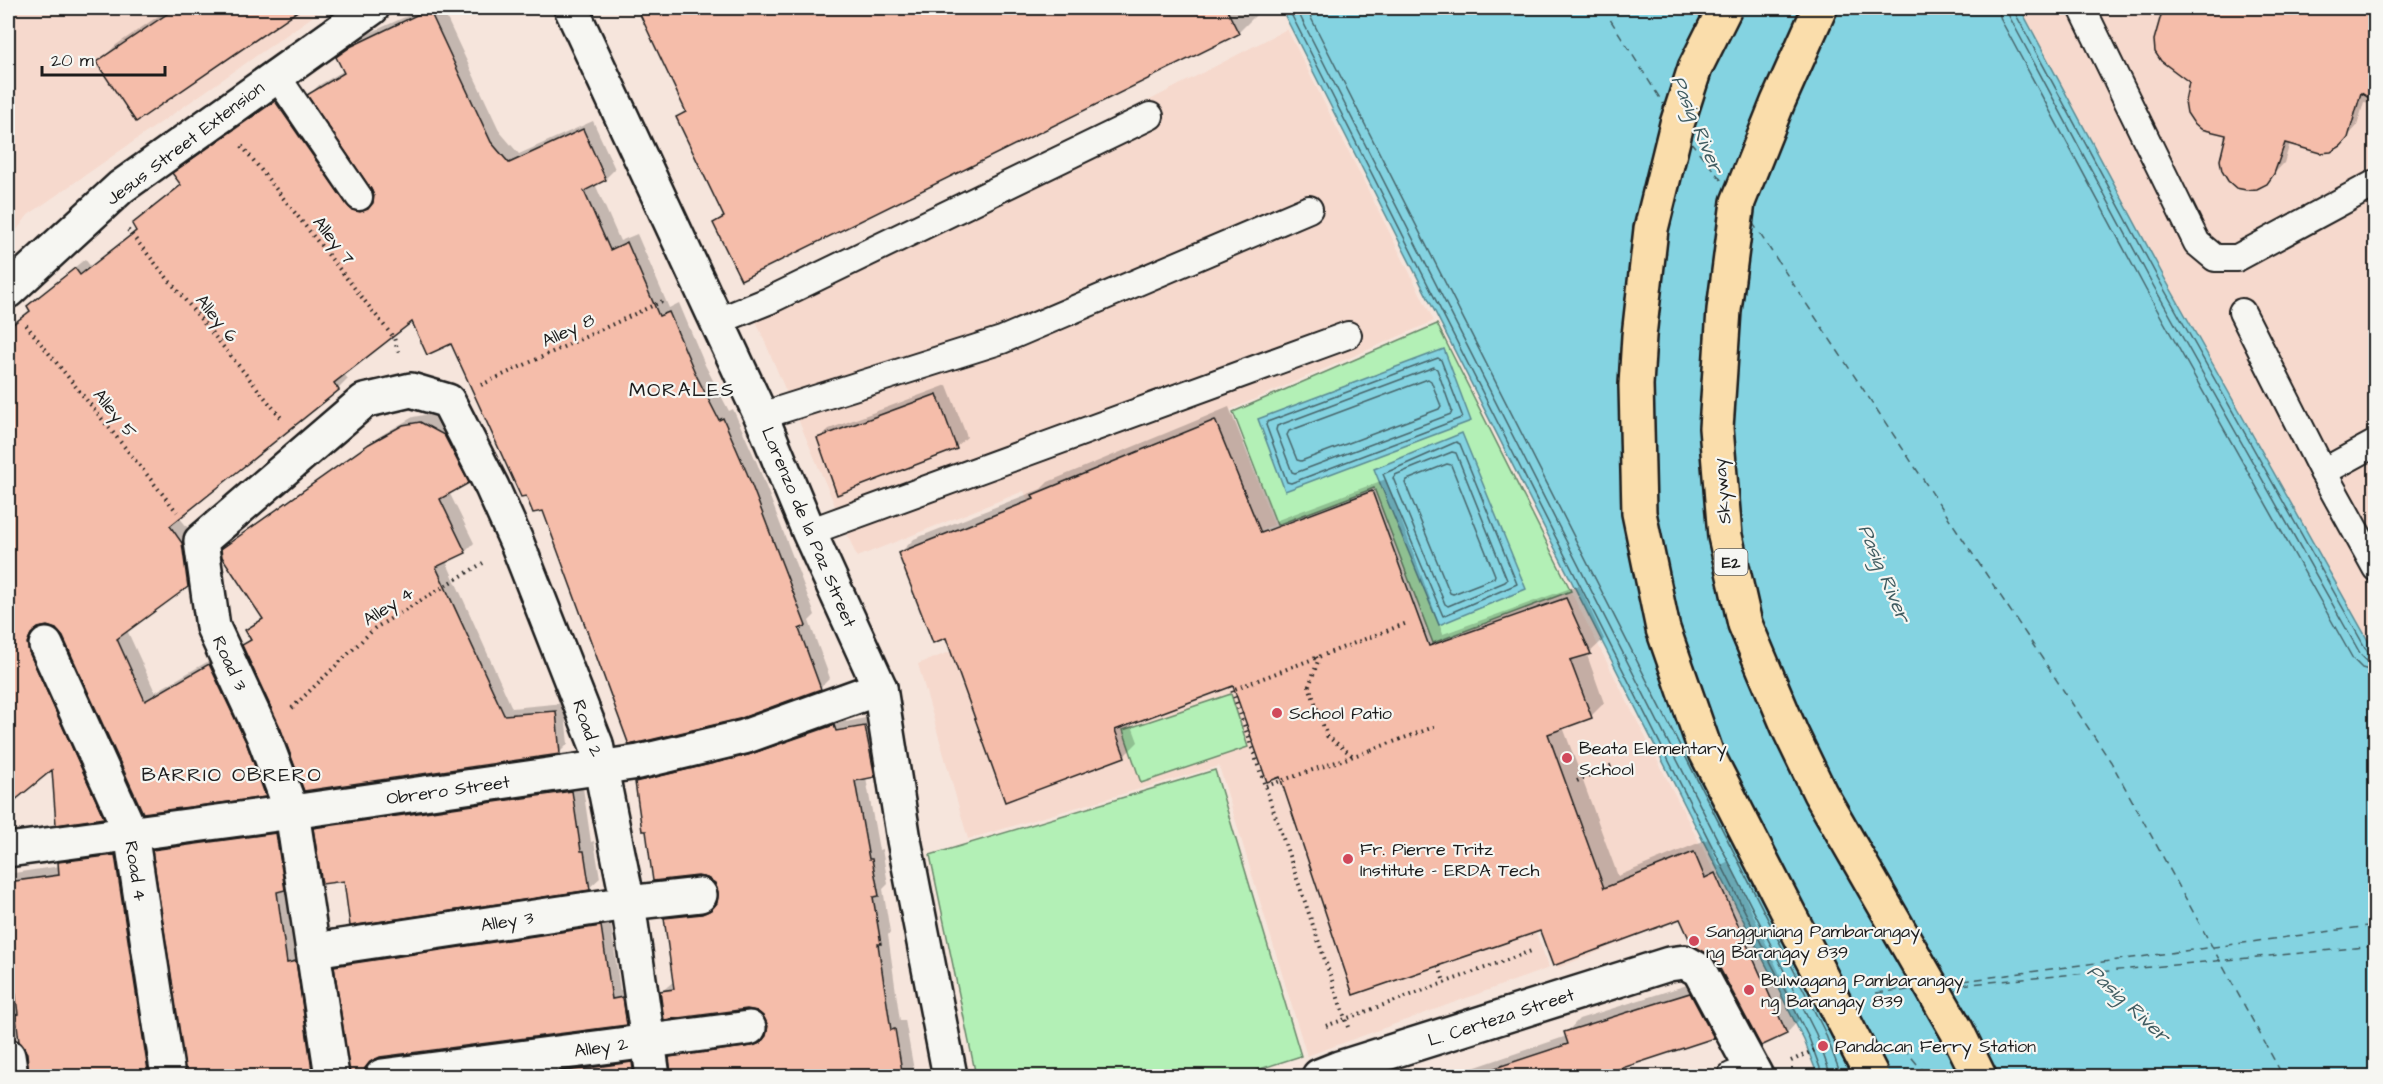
<svg xmlns="http://www.w3.org/2000/svg" width="2383" height="1084" viewBox="0 0 2383 1084" font-family="'Architects Daughter',sans-serif">
	<style>
		.built { fill: #f6d9cd }
		.green { fill: #b3f0b6; stroke: #688669; stroke-width: 1.5 }
		.water { fill: #84d3e1; stroke: #5a8a92; stroke-width: 1.5 }
		.shadow { fill: #0003 }
		.lines { fill: none; stroke-linecap: round; stroke-linejoin: round }
		.shore { stroke: #46656b; stroke-width: 1.5 }
		.ferry { stroke: #405c61; stroke-width: 1.5; stroke-dasharray: 8 6; stroke-linecap: butt }
		.building { fill: #f5bdaa; stroke: #1c1c1c; stroke-width: 1.5 }
		.lane-casing { stroke: #1c1c1c; stroke-width: 30 }
		.street-casing { stroke: #1c1c1c; stroke-width: 38 }
		.highway-casing { stroke: #1c1c1c; stroke-width: 38 }
		.path { stroke: #1c1c1c; stroke-width: 4; stroke-dasharray: 1.5 4.5; stroke-linecap: butt }
		.lane { stroke: #f6f6f2; stroke-width: 26 }
		.street { stroke: #f6f6f2; stroke-width: 33 }
		.highway { stroke: #faddab; stroke-width: 33 }
		.highway-bridge-casing { stroke: #1c1c1c; stroke-width: 38; stroke-linecap: butt }
		.highway-bridge { stroke: #faddab; stroke-width: 33 }
		.poi-dot { fill: #d1495b; stroke: #f6f6f2; stroke-width: 2 }
		.labels { text-anchor: middle; stroke-width: 4.5; stroke-linejoin: round; paint-order: stroke }
		.shield { fill: #f6f6f2; stroke: #5d5d5c; stroke-width: 1.5 }
		.shield-label { font-size: 16px; font-weight: bold; fill: #1c1c1c }
		.street-label { font-size: 18px; fill: #1c1c1c; stroke: #f6f6f2 }
		.poi-label { font-size: 18px; fill: #1c1c1c; stroke: #f6f6f2; text-anchor: start }
		.water-label { font-size: 20px; font-style: italic; fill: #405c61; stroke: #f6f6f2 }
		.neighbourhood-label { font-size: 20px; letter-spacing: 1.5px; fill: #1c1c1c; stroke: #f6f6f2 }
	</style>
	<rect width="100%" height="100%" fill="#f6e5dc"/>
	<filter id="ink" filterUnits="userSpaceOnUse"><feTurbulence type="fractalNoise" baseFrequency=".0167" numOctaves="2"/><feDisplacementMap in="SourceGraphic" scale="12" xChannelSelector="R" yChannelSelector="G"/><feConvolveMatrix kernelMatrix="1 2 1 2 8 2 1 2 1" color-interpolation-filters="sRGB"/></filter>
	<g filter="url(#ink)">
		<g class="built">
			<polygon points="8,8 325,8 28,215 8,242"/>
			<polygon points="2020,8 2375,8 2375,653 2165,279"/>
			<polygon points="1287,29 1434,321 1230,410 1274,525 1069,604 1024,491 857,557 750,307"/>
			<polygon points="1372,491 1549,968 1307,1056 1219,766 968,839 918,664"/>
			<polygon points="1571,592 1715,873 1658,892 1669,923 1558,968 1433,644"/>
		</g>
		<g class="green">
			<polygon points="1437,324 1571,591 1433,643 1374,488 1277,525 1233,412"/>
			<polygon points="1231,694 1248,747 1141,783 1123,730"/>
			<polygon points="1215,770 1301,1056 1238,1076 976,1076 930,855"/>
		</g>
		<g class="water">
			<polygon points="1281,8 2020,8 2165,279 2375,653 2375,1076 1818,1076 1804,1040"/>
			<polygon points="1444,349 1471,421 1285,491 1258,419"/>
			<polygon points="1462,433 1526,589 1439,625 1374,469"/>
		</g>
		<g class="shadow">
			<polygon points="8,8 16,8 8,18"/>
			<polygon points="170,8 299,8 137,120 98,63 116,45"/>
			<polygon points="425,8 442,8 500,132 519,154 593,121 615,169 605,179 595,184 620,241 637,234 669,308 679,303 705,365 729,411 733,409 757,463 815,615 809,621 830,678 820,688 544,509 452,342 413,319 344,374 348,379 338,389 179,517 192,533 198,576 188,586 127,630 155,692 219,655 275,786 265,795 143,811 64,636 57,628 47,625 39,627 37,632 38,642 113,807 103,817 53,767 8,804 8,583 11,581 8,577 8,327 31,309 29,306 38,297 85,259 91,267 137,229 134,225 182,183 175,173 184,164 285,92 363,201 374,202 375,195 309,95 319,85 345,70 338,57 348,47 363,36"/>
			<polygon points="639,8 1254,8 1257,14 1238,33 715,223 724,214 677,118 686,109"/>
			<polygon points="2149,8 2376,8 2376,104 2364,102 2357,126 2340,145 2290,143 2284,163 2266,182 2227,133 2191,81 2164,11"/>
			<polygon points="2376,222 2376,235 2371,226"/>
			<polygon points="947,385 967,437 956,447 838,493 818,439 829,429"/>
			<polygon points="1229,407 1275,521 1386,479 1443,634 1579,585 1604,639 1587,655 1604,703 1591,716 1563,727 1618,876 1708,839 1719,866 1729,861 1800,1019 1787,1033 1762,1044 1717,960 1681,917 1541,929 1281,775 1234,684 1131,723 1138,742 1124,756 946,636 900,553 914,539 1041,489 1048,482"/>
			<polygon points="429,414 453,427 476,473 468,481 449,492 474,543 465,552 446,561 512,708 564,703 568,744 559,753 281,727 244,645 251,638 247,630 264,617 223,550 231,541 380,436 413,417"/>
			<polygon points="844,715 846,722 875,716 884,766 874,776 866,778 879,850 882,849 888,884 883,889 890,932 888,935 900,1021 905,1020 915,1076 672,1076 671,1058 681,1048 763,1037 768,1035 769,1026 765,1015 757,1010 661,992 674,981 665,918 675,908 719,902 720,892 716,883 647,829 636,782 646,772"/>
			<polygon points="582,781 591,842 594,841 600,878 589,888 345,879 315,828 325,818"/>
			<polygon points="286,824 287,886 296,954 305,952 320,1076 188,1076 154,850 164,840"/>
			<polygon points="125,845 162,1076 30,1076 28,1052 23,1043 16,1037 8,1036 8,927 10,927 8,879 14,873 60,866 60,863 70,853"/>
			<polygon points="610,918 620,990 631,989 635,1015 626,1024 375,1058 363,1073 336,966 345,957"/>
			<polygon points="1703,980 1727,1024 1714,1037 1615,1069 1617,1076 1437,1076 1466,1067 1467,1070 1567,1036 1566,1033 1579,1019"/>
			<polygon points="642,1053 647,1076 531,1076 640,1063 639,1060 507,1076 455,1076"/>
		</g>
		<g class="lines">
			<g class="shore">
				<polyline points="1288,8 1809,1038 1823,1076"/>
				<polyline points="1296,8 1816,1034 1831,1076"/>
				<polyline points="1306,8 1824,1030 1838,1067 1840,1076"/>
				<polyline points="1998,8 2001,20 2146,290 2353,659 2362,668 2376,672"/>
				<polyline points="2007,8 2009,16 2153,285 2361,655 2367,661 2376,662"/>
				<polyline points="2015,8 2015,13 2160,282 2367,651 2376,655"/>
				<polygon points="1438,358 1441,360 1462,415 1461,418 1291,483 1287,482 1266,425 1267,422"/>
				<polygon points="1434,367 1437,369 1452,411 1451,414 1295,473 1292,472 1276,430 1277,426"/>
				<polygon points="1428,379 1431,381 1441,406 1439,409 1301,461 1297,460 1287,435 1289,431"/>
				<polygon points="1456,442 1460,444 1517,584 1443,616 1383,474"/>
				<polygon points="1452,452 1456,453 1507,580 1505,582 1448,606 1445,604 1393,478 1395,475"/>
				<polygon points="1447,464 1451,465 1495,575 1494,578 1453,594 1450,593 1405,483 1407,480"/>
			</g>
			<g class="ferry">
				<polyline points="1603,8 1666,108"/>
				<polyline points="1690,141 1726,186"/>
				<polyline points="1752,222 2111,762 2283,1076"/>
				<polyline points="1948,983 2376,925"/>
				<polyline points="1948,986 2376,946"/>
				<polyline points="1901,991 1914,989"/>
				<polyline points="1876,993 1914,988"/>
				<polyline points="1903,1047 1927,1076"/>
			</g>
		</g>
		<g class="building">
			<polygon points="176,8 302,8 136,122 96,62"/>
			<polygon points="637,8 1226,8 1239,34 741,280 713,223 724,217 676,117 686,112"/>
			<polygon points="2163,8 2376,8 2376,102 2361,93 2348,138 2341,146 2331,152 2320,153 2285,143 2274,174 2267,184 2257,189 2246,190 2236,188 2228,181 2222,171 2220,160 2226,135 2201,129 2193,122 2187,113 2185,101 2189,82 2161,61 2155,52 2154,40"/>
			<polygon points="429,9 491,142 509,163 583,129 606,180 584,191 610,250 627,242 659,316 669,312 696,375 719,420 723,418 747,473 806,626 799,629 821,689 739,719 629,745 543,511 533,513 526,496 521,497 451,344 427,355 412,322 334,383 339,390 170,526 182,543 188,587 117,639 145,701 209,664 246,742 266,797 143,813 63,637 56,629 47,626 38,628 31,634 27,643 29,652 104,818 56,825 52,770 8,806 8,328 30,311 27,306 75,268 80,275 136,231 132,224 181,185 172,173 275,101 347,205 352,210 360,212 368,209 373,203 374,196 371,189 307,95 344,73 336,57 352,46"/>
			<polygon points="937,394 957,449 837,495 817,438"/>
			<polygon points="1215,420 1261,533 1372,491 1429,646 1566,598 1591,654 1570,660 1592,718 1548,734 1604,888 1694,852 1705,878 1715,873 1787,1034 1761,1046 1716,961 1708,954 1692,945 1680,919 1553,966 1540,931 1353,995 1280,777 1267,782 1233,686 1115,730 1125,757 1005,802 946,638 933,643 898,553 1034,499 1032,495"/>
			<polygon points="420,422 444,435 469,483 440,499 466,553 436,567 504,715 556,711 560,754 304,791 280,727 242,645 251,640 245,630 263,619 222,557 221,549 369,444 403,425"/>
			<polygon points="834,725 836,731 865,726 875,777 855,781 869,859 872,859 879,896 873,897 881,944 878,944 891,1030 895,1029 903,1077 671,1077 669,1057 752,1046 760,1043 766,1036 768,1026 763,1016 757,1011 747,1009 664,1020 660,991 674,989 664,918 702,914 711,910 717,903 718,892 715,883 707,878 698,876 653,881 646,831 642,831 635,782 748,755"/>
			<polygon points="572,791 581,851 584,851 590,890 350,926 344,881 322,884 313,828"/>
			<polygon points="276,833 285,890 277,892 287,963 296,961 313,1077 186,1077 152,850"/>
			<polygon points="115,855 149,1077 29,1077 27,1053 19,1042 16,1015 18,1014 8,933 8,882 59,875 58,862"/>
			<polygon points="601,926 612,999 623,997 627,1025 380,1057 370,1062 365,1068 364,1077 350,1077 334,966"/>
			<polygon points="1690,993 1714,1038 1595,1077 1490,1077 1489,1070 1568,1044 1564,1032"/>
			<polygon points="632,1062 634,1077 523,1077"/>
		</g>
		<g class="lines">
			<defs>
				<g id="lane">
					<polyline points="2082,8 2197,243 2215,258 2237,258 2376,183"/>
					<polyline points="276,75 359,197"/>
					<polyline points="2242,312 2323,472 2376,568"/>
					<polyline points="716,322 768,301 1150,116"/>
					<polyline points="761,416 1002,340 1309,209"/>
					<polyline points="2323,472 2376,443"/>
					<polyline points="809,532 1348,335"/>
					<polyline points="1731,1076 1752,1068"/>
				</g>
				<g id="street">
					<polyline points="571,8 761,416 809,532 880,688 904,840 950,1076"/>
					<polyline points="8,291 121,187 372,8"/>
					<polyline points="46,645 131,833 168,1076"/>
					<polyline points="8,850 292,812 639,762 744,737 880,688"/>
					<polyline points="314,950 628,903 700,895"/>
					<polyline points="8,1056 11,1076"/>
					<polyline points="332,1076 292,812 263,735 213,627 201,541 364,401 411,390 448,401 492,487 517,543 596,744 628,903 653,1076"/>
					<polyline points="382,1076 749,1028"/>
					<polyline points="1319,1076 1339,1068 1669,964 1685,962 1699,970 1756,1076"/>
				</g>
				<polyline id="highway" points="1820,8 1778,102 1738,202 1724,310 1716,428 1725,536 1745,624 1791,733 1820,793 1957,1031 1979,1076"/>
			</defs>
			<use href="#lane" class="lane-casing"/>
			<use href="#street" class="street-casing"/>
			<use href="#highway" class="highway-casing"/>
			<g class="path">
				<polyline points="242,146 394,338 399,355"/>
				<polyline points="128,230 283,420"/>
				<polyline points="26,325 177,512"/>
				<polyline points="481,385 665,300"/>
				<polyline points="1316,657 1318,661 1309,686 1327,736 1353,756"/>
				<polyline points="292,708 375,628 483,563"/>
				<polyline points="1371,750 1437,726"/>
				<polyline points="1577,781 1615,764"/>
				<polyline points="1266,786 1371,750 1371,753"/>
				<polyline points="1439,966 1444,982"/>
				<polyline points="1326,1026 1534,950"/>
				<polyline points="1348,1027 1232,690 1407,623"/>
				<polyline points="1791,1061 1817,1049"/>
			</g>
			<use href="#lane" class="lane"/>
			<use href="#street" class="street"/>
			<use href="#highway" class="highway"/>
			<defs>
				<polyline id="highway-bridge" points="1725,8 1695,68 1677,124 1651,229 1639,336 1636,385 1639,513 1663,629 1706,752 1872,1076"/>
			</defs>
			<use href="#highway-bridge" class="highway-bridge-casing"/>
			<use href="#highway-bridge" class="highway-bridge"/>
		</g>
	</g>
	<g class="poi-dot">
		<circle cx="1277" cy="713" r="6"/>
		<circle cx="1567" cy="758" r="6"/>
		<circle cx="1348" cy="859" r="6"/>
		<circle cx="1694" cy="941" r="6"/>
		<circle cx="1749" cy="990" r="6"/>
		<circle cx="1823" cy="1046" r="6"/>
	</g>
	<g class="labels">
		<rect class="shield" x="1714.5" y="549" width="33" height="26" rx="4.5"/>
		<g class="shield-label">
			<text x="1731" y="568">E2</text>
		</g>
		<g class="street-label">
			<text transform="translate(185 143) rotate(-37)" y="6">Jesus Street Extension</text>
			<text transform="translate(334 240) rotate(52)" y="6">Alley 7</text>
			<text transform="translate(217 318) rotate(51)" y="6">Alley 6</text>
			<text transform="translate(568 330) rotate(-25)" y="6">Alley 8</text>
			<text transform="translate(115 413) rotate(51)" y="6">Alley 5</text>
			<text transform="translate(1722 491) rotate(-95)" y="6">Skyway</text>
			<text transform="translate(809 527) rotate(67)" y="6">Lorenzo de la Paz Street</text>
			<text transform="translate(388 606) rotate(-33)" y="6">Alley 4</text>
			<text transform="translate(230 663) rotate(65)" y="6">Road 3</text>
			<text transform="translate(588 728) rotate(71)" y="6">Road 2</text>
			<text transform="translate(448 790) rotate(-8)" y="6">Obrero Street</text>
			<text transform="translate(136 871) rotate(81)" y="6">Road 4</text>
			<text transform="translate(507 921) rotate(-9)" y="6">Alley 3</text>
			<text transform="translate(1501 1017) rotate(-18)" y="6">L. Certeza Street</text>
			<text transform="translate(601 1047) rotate(-8)" y="6">Alley 2</text>
		</g>
		<g class="poi-label">
			<text x="1289" y="719">School Patio</text>
			<text x="1579" y="754">Beata Elementary<tspan x="1579" dy="21">School</tspan></text>
			<text x="1360" y="855">Fr. Pierre Tritz<tspan x="1360" dy="21">Institute - ERDA Tech</tspan></text>
			<text x="1706" y="937">Sangguniang Pambarangay<tspan x="1706" dy="21">ng Barangay 839</tspan></text>
			<text x="1761" y="986">Bulwagang Pambarangay<tspan x="1761" dy="21">ng Barangay 839</tspan></text>
			<text x="1835" y="1052">Pandacan Ferry Station</text>
		</g>
		<g class="water-label">
			<text transform="translate(1698 124) rotate(67)" y="7">Pasig River</text>
			<text transform="translate(1885 573) rotate(67)" y="7">Pasig River</text>
			<text transform="translate(2129 1003) rotate(43)" y="7">Pasig River</text>
		</g>
		<g class="neighbourhood-label">
			<text x="682" y="396">MORALES</text>
			<text x="232" y="781">BARRIO OBRERO</text>
		</g>
	</g>
	<rect width="2383" height="1084" fill="none" stroke="#f6f6f2" stroke-width="30"/>
	<rect x="15" y="15" width="2353" height="1054" fill="none" stroke="#1c1c1c" stroke-width="2" filter="url(#ink)"/>
	<path d="M42 66v9h123v-9" fill="none" stroke="#1c1c1c" stroke-width="3"/>
	<text x="51" y="66" font-size="18" fill="#1c1c1c" stroke="#f6f6f2" stroke-width="4.5" paint-order="stroke">20 m</text>
</svg>
